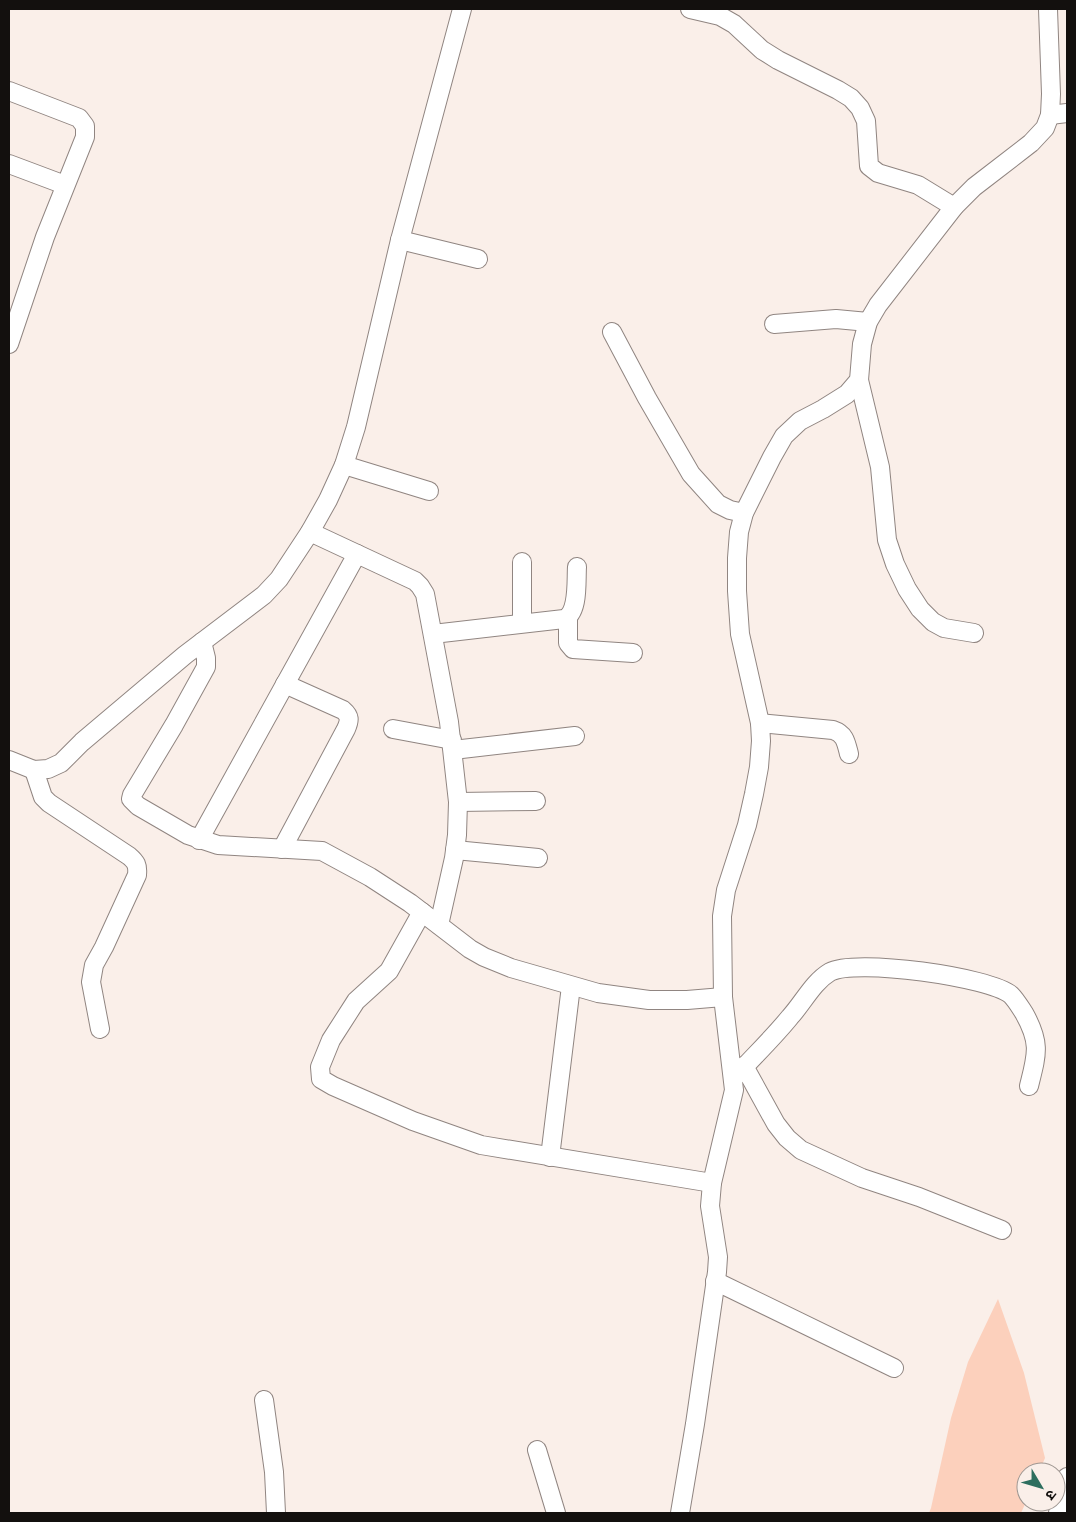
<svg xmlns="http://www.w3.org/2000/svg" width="1076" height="1522" viewBox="0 0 1076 1522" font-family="Inter,'Noto Sans Devanagari',sans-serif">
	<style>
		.green { fill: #fcd0bc }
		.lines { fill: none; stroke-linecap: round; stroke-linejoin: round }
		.minor-casing { stroke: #908581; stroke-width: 20 }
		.minor { stroke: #fff; stroke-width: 18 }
	</style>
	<rect width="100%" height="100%" fill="#faefe9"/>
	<polygon class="green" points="998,1299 1024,1373 1045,1458 1039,1472 1026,1472 1026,1502 1021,1513 929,1513 931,1508 951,1418 968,1362"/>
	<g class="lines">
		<defs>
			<g id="minor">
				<polyline points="690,9 720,16 734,24 762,50 778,60 838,90 851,98 860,108 866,121 869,166 878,173 918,185 954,207"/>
				<polyline points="9,91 79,118 85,126 85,137 45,237 9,344"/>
				<polyline points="1050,115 1067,113"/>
				<polyline points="9,164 65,185"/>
				<polyline points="400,240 478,259"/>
				<polyline points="774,324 836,319 868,322"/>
				<polyline points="612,332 647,398 691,474 718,504 730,510 744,513"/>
				<polyline points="859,380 880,467 887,540 895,564 907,589 920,609 933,622 944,628 974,633"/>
				<polyline points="344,465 429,491"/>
				<polyline points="310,532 415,581 420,586 425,594 449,722 458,802 457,835 454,858 439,925"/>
				<polyline points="522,562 522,623"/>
				<polyline points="568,617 568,643 573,649 633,653"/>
				<path d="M 433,634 L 564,619 C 579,613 576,582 577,567"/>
				<polyline points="202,642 206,658 206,667 174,725 132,795 131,799 138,806 188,835 218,845 322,851 370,877 410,903 470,949 484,957 511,968 598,993 649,1000 687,1000 723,997"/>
				<path d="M 760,723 L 833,730 C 845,734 846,742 849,754"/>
				<polyline points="393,729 452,740"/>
				<polyline points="453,750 575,736"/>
				<polyline points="9,760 34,770 48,769 61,763 82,742 185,655 264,595 279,579 310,532 328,500 344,465 356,427 400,240 462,9"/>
				<path d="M 34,770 L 43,797 L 49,803 L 129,856 C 136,862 138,865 137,875 L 104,947 L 94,965 L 91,982 L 100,1029"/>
				<polyline points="458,802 536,801"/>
				<polyline points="199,840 357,554"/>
				<path d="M 282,849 L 346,729 C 350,720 350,716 343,710 L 285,684"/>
				<polyline points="455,850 538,858"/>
				<polyline points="422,912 389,971 356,1001 331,1040 320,1067 321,1079 333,1086 413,1121 481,1145 712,1183"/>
				<polyline points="744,1066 776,1124 787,1138 801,1150 862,1178 919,1197 1002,1230"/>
				<path d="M 734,1078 C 752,1058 773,1038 790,1017 C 803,1003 813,982 830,972 C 855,958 990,977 1011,995 C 1016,1000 1020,1007 1024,1013 C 1041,1043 1037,1054 1029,1086"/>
				<polyline points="550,1157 571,986"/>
				<polyline points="715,1281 894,1368"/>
				<polyline points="264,1400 274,1472 276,1513"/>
				<polyline points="537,1450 556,1513"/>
				<polyline points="680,1513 695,1424 717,1272 718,1257 710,1206 712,1183 734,1090 723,997 722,916 726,890 747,825 754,794 759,767 761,741 760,723 740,634 737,591 737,558 739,532 744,513 772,457 784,436 800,421 823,409 847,394 859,380 862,344 868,322 878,305 954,207 974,187 1031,143 1045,128 1050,115 1051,94 1048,9"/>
				<polyline points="1058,1513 1062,1489 1067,1477"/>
			</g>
		</defs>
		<use href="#minor" class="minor-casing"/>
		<use href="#minor" class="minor"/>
	</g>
	<rect width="1076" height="1522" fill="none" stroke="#13100e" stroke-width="20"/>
	<g transform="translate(1041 1487) rotate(128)"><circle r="24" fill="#faefe9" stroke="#9e9691"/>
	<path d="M0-4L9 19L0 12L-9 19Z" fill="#2d6e5e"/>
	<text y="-8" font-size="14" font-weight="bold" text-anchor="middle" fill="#13100e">उ</text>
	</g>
</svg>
